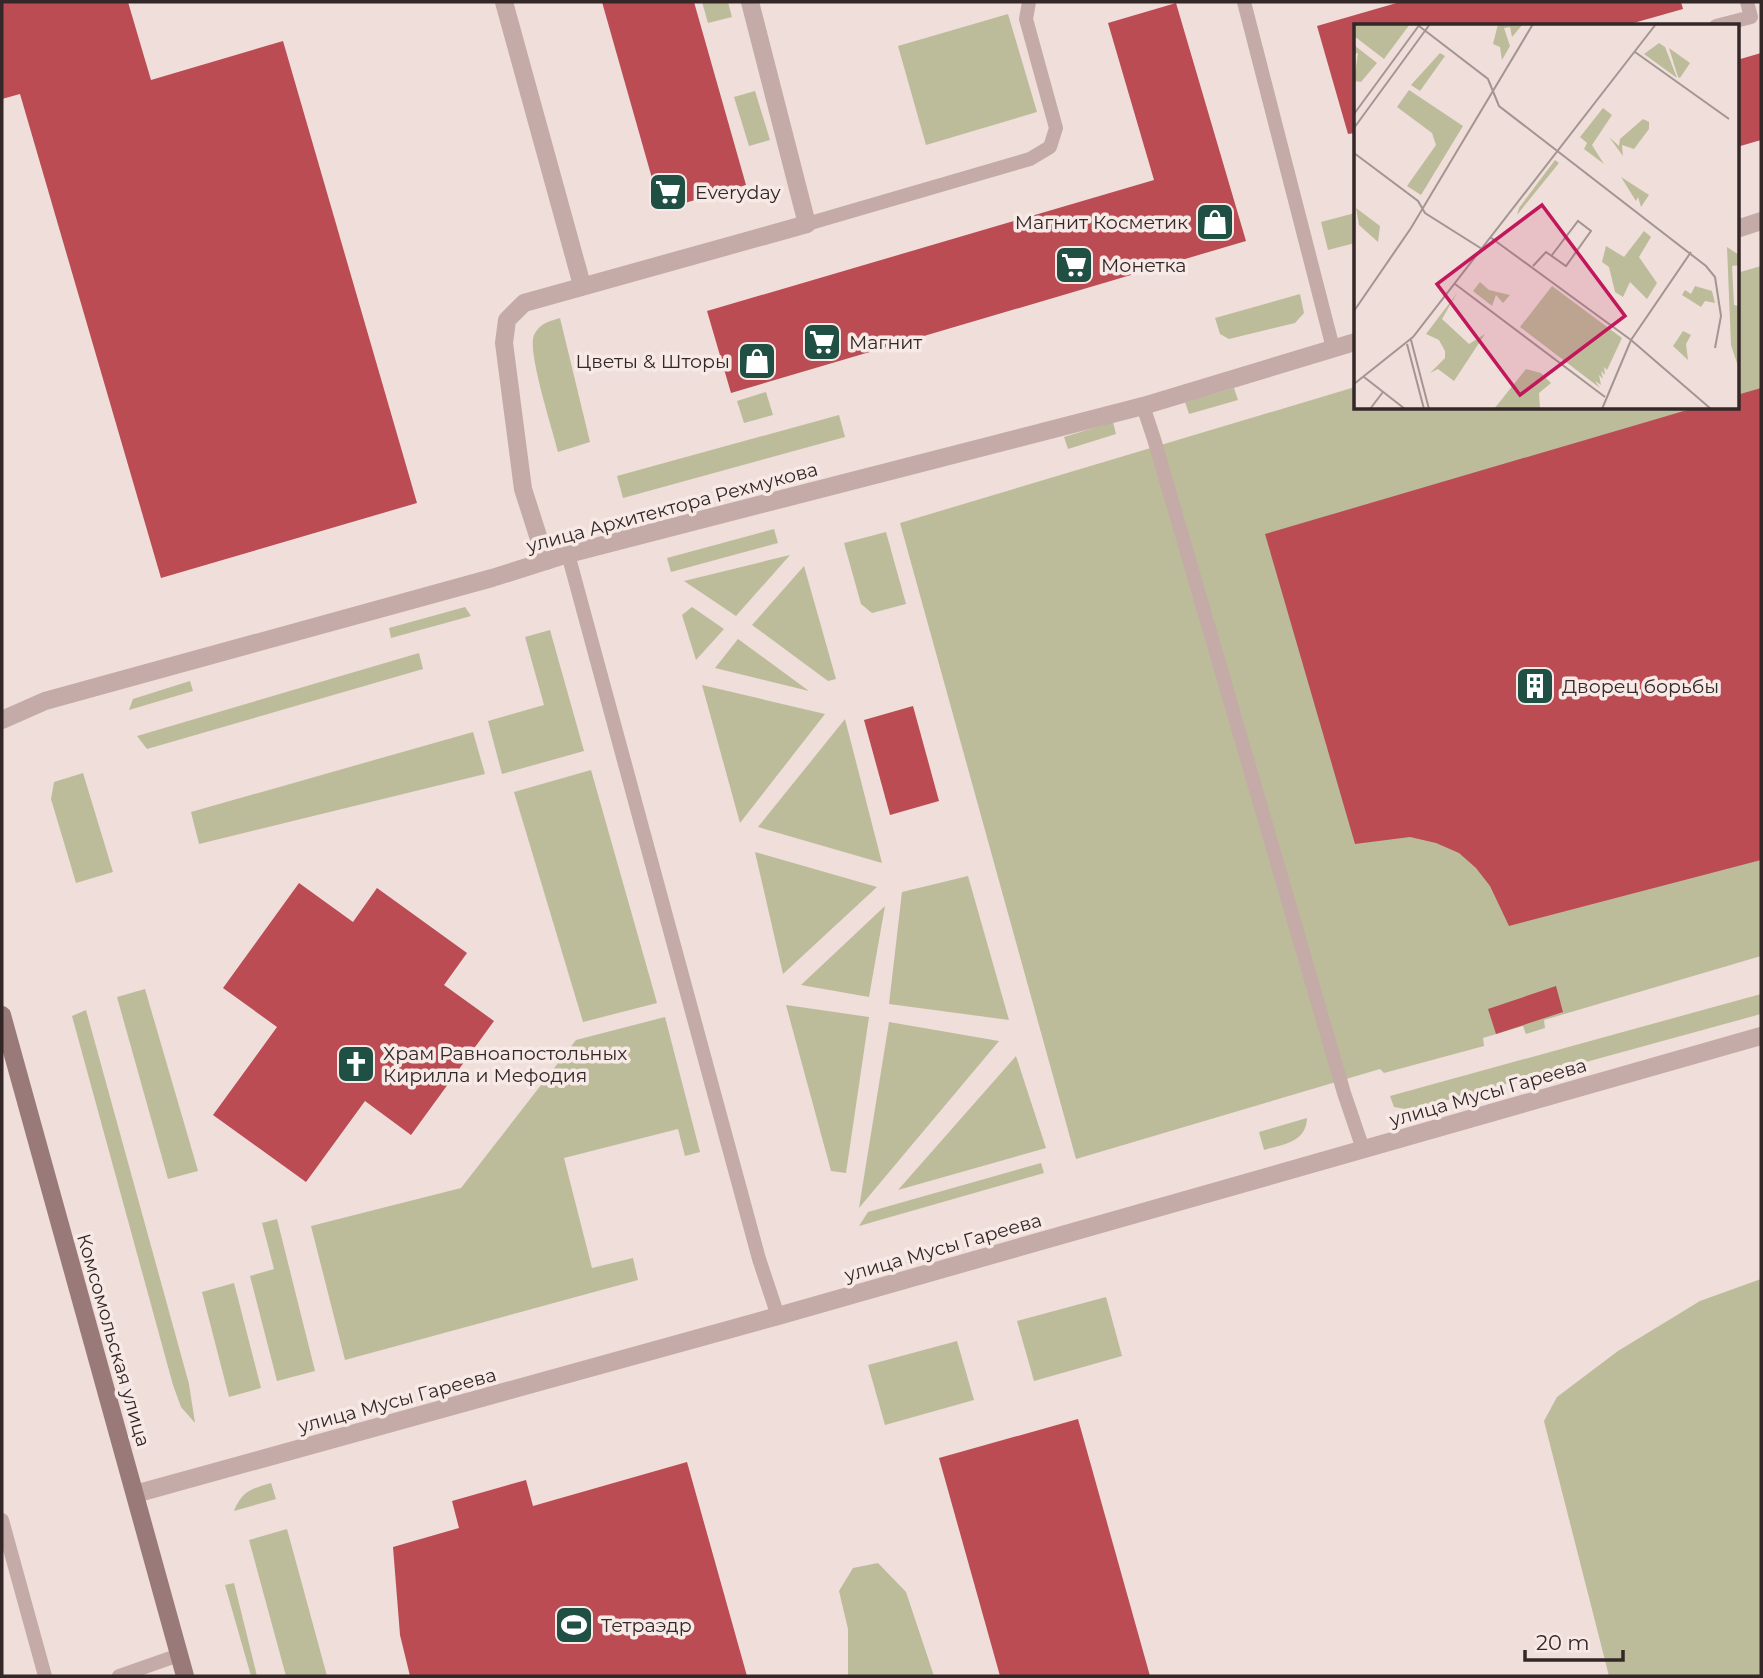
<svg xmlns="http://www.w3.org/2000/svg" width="1763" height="1678" viewBox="0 0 1763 1678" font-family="Montserrat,sans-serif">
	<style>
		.green { fill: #bcbc9b }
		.building { fill: #bb4c54 }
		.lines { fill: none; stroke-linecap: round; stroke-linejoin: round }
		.service { stroke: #c5aba7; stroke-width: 14 }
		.minor { stroke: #c5aba7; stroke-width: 18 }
		.secondary { stroke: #997a79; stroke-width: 18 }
		.labels { text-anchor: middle; stroke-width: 7; stroke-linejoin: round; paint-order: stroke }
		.poi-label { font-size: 19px; fill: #332727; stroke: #f7eae6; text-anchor: start }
		.street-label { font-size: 19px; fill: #332727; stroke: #f7eae6 }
		.inset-road { fill: none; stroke: #a49592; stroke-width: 2 }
		.view { fill: #c2185b; fill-opacity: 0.15; stroke: #c2185b; stroke-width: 3.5 }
		.inset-edge { fill: none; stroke: #332727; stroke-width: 3.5 }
	</style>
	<rect width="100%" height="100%" fill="#efdeda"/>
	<g class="green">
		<polygon points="702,2 728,2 732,17 708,23"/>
		<polygon points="1008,14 1037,112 926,145 898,46"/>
		<polygon points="755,91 770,140 749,146 734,97"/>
		<polygon points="1355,213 1355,243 1328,250 1321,222"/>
		<polygon points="1761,266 1761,956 1544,1020 1545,1028 1526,1034 1523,1026 1483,1038 1484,1046 1384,1073 1380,1069 1076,1159 900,523 1355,387 1355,408 1737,408 1737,273"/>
		<polygon points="1300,294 1304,313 1295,323 1229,339 1220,334 1215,318"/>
		<path d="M 560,318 L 590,442 L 558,452 C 553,430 527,352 534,335 C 539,324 549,321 560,318 Z"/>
		<polygon points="1234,388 1238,400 1189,414 1185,402"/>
		<polygon points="766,392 773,415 744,423 737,401"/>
		<polygon points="839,415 845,437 623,498 617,476"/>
		<polygon points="1113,422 1116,434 1068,449 1064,437"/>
		<polygon points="774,529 778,543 671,572 667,558"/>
		<polygon points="886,532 906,604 872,613 861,604 844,543"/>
		<polygon points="790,555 736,616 684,581"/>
		<polygon points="804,566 836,679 828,681 752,625"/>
		<polygon points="465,607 471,616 391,638 389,628"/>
		<polygon points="692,607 724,629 696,660 682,615"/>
		<polygon points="550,630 584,751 502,774 488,721 544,705 525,637"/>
		<polygon points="738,639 809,691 715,668"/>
		<polygon points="419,653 423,669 147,749 137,736"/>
		<polygon points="190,681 193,691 129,710 133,699"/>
		<polygon points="702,685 825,714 740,823"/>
		<polygon points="845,719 882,863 758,827"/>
		<polygon points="473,732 485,774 199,844 191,812"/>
		<polygon points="591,770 657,1003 583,1022 514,792"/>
		<polygon points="83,773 113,872 76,883 51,799 54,782"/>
		<polygon points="755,852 877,887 783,974"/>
		<polygon points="968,876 1009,1020 889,1004 902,892"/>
		<polygon points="885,906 869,997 801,985"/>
		<polygon points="145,989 198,1171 168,1179 117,997"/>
		<polygon points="1761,994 1761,1014 1411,1110 1394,1107 1390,1096"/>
		<polygon points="786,1005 869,1017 846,1173 831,1171"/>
		<polygon points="86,1010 189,1384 195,1423 181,1407 173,1385 72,1016"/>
		<polygon points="665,1017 700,1152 685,1156 678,1129 564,1158 592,1268 633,1258 638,1280 345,1360 311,1226 461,1188 576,1040"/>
		<polygon points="889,1022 999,1041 859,1208"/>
		<polygon points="1016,1056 1046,1148 898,1190"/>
		<path d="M 1307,1118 C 1306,1143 1283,1144 1264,1150 L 1259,1132 Z"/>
		<polygon points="1041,1163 1044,1173 859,1226 868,1212"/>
		<polygon points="277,1219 315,1371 277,1381 250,1276 274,1269 262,1223"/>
		<polygon points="1761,1279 1761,1676 1609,1676 1544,1421 1557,1397 1618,1351 1700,1301"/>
		<polygon points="234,1283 261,1388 229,1397 202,1292"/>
		<polygon points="1106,1297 1122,1356 1034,1381 1017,1321"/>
		<polygon points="957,1341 974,1400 885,1425 868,1365"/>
		<path d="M 271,1483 L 276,1499 L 234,1511 C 242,1491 251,1489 271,1483 Z"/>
		<polygon points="287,1529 327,1676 286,1676 249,1540"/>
		<polygon points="878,1563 906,1592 934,1676 848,1676 848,1629 839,1591 853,1568"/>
		<polygon points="234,1583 257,1676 251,1676 225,1585"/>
	</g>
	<g class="building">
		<polygon points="2,2 128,2 151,80 283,41 417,503 161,578 20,94 2,99"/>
		<polygon points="602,2 694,2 746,185 661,210"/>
		<polygon points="1400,2 1681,2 1683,9 1623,26 1355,26 1355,133 1348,134 1317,26"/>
		<polygon points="1176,3 1246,241 731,393 707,311 1154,180 1108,23"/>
		<polygon points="1761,53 1761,140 1737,147 1737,60"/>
		<polygon points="1761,388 1761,860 1509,926 1490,886 1476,868 1459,853 1436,843 1410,837 1355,844 1265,534 1694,408 1737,408 1737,395"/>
		<polygon points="913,706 939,801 890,815 864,720"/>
		<polygon points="299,883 353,922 377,888 467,953 444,985 494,1021 411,1135 365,1101 306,1182 213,1115 277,1027 223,988"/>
		<polygon points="1556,986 1563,1012 1496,1034 1488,1009"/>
		<polygon points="1078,1419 1150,1676 1000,1676 939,1458"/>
		<polygon points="687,1462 747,1676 410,1676 400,1635 393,1547 459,1528 452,1501 526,1480 533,1506"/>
	</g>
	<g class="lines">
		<g class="service">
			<polyline points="1244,2 1333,348"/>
			<polyline points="1716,26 1751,17 1747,2"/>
			<polyline points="807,224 1030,159 1050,147 1056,128 1026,19 1029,2"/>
			<polyline points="1143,406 1154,439 1344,1093 1363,1149"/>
			<polyline points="568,554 759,1259 778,1316"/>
			<polyline points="2,1520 45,1676"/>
			<polyline points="119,1676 179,1655"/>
		</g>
		<g class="minor">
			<polyline points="504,2 582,285"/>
			<polyline points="1737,229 1761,221"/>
			<polyline points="546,561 523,489 504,343 507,320 524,303 807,224 750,2"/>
			<polyline points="2,720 45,701 492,578 568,554 1143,406 1355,342"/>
			<polyline points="135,1494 778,1316 1761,1036"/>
		</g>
		<polyline class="secondary" points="2,1015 185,1676"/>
	</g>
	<defs>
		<symbol id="supermarket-square" viewBox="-11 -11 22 22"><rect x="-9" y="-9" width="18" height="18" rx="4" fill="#205044" stroke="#f7eae6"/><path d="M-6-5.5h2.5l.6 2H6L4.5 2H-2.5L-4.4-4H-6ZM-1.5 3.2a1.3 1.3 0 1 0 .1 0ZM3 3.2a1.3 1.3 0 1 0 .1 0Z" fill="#fff"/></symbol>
		<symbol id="shop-square" viewBox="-11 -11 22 22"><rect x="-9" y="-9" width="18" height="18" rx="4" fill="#205044" stroke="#f7eae6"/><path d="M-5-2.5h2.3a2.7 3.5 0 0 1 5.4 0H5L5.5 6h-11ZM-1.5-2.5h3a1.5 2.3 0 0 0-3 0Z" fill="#fff"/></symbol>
		<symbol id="building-square" viewBox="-11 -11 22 22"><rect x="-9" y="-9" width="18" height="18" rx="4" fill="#205044" stroke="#f7eae6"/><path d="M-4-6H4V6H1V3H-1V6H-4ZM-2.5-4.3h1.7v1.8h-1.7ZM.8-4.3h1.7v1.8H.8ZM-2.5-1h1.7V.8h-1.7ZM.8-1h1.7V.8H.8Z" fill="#fff"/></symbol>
		<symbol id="church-square" viewBox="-11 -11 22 22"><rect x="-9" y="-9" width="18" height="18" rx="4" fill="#205044" stroke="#f7eae6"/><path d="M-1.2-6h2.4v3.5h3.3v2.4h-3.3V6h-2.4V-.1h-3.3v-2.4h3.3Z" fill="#fff"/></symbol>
		<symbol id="stadium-square" viewBox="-11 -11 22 22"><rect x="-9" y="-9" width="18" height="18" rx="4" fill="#205044" stroke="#f7eae6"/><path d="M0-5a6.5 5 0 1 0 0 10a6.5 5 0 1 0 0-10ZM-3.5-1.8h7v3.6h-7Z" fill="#fff"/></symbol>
	</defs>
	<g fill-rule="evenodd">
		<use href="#supermarket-square" x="646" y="170" width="44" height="44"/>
		<use href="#shop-square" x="1193" y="200" width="44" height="44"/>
		<use href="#supermarket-square" x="1052" y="243" width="44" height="44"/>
		<use href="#supermarket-square" x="800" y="320" width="44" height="44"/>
		<use href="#shop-square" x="735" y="339" width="44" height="44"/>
		<use href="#building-square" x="1513" y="664" width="44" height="44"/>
		<use href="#church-square" x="334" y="1042" width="44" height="44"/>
		<use href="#stadium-square" x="552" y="1603" width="44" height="44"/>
	</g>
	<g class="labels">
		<g class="poi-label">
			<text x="695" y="199">Everyday</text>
			<text x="1188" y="229" text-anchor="end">Магнит Косметик</text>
			<text x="1101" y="272">Монетка</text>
			<text x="849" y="349">Магнит</text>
			<text x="730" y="368" text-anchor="end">Цветы &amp; Шторы</text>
			<text x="1562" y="693">Дворец борьбы</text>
			<text x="383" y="1060">Храм Равноапостольных<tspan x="383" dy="22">Кирилла и Мефодия</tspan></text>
			<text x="601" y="1632">Тетраэдр</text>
		</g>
		<g class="street-label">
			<text transform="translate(672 507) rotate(-15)" y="7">улица Архитектора Рехмукова</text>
			<text transform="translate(1488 1092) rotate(-16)" y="7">улица Мусы Гареева</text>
			<text transform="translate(943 1247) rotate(-16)" y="7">улица Мусы Гареева</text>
			<text transform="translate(114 1340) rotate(74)" y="7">Комсомольская улица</text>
			<text transform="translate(397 1400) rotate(-15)" y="7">улица Мусы Гареева</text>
		</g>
	</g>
	<g transform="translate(1354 24)">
		<rect width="385" height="385" fill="#efdeda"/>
		<path d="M 0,0 L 56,0 L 30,35 L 0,12 ZM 144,0 L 169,0 L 158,13 L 156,3 L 150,4 L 156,22 L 148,36 L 146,23 L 139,20 ZM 305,19 L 311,23 L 323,54 L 290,30 ZM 0,21 L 23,39 L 7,58 L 0,57 L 4,29 L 0,30 ZM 315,24 L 336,39 L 326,54 L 324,53 ZM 86,29 L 91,32 L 66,67 L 57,61 ZM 55,66 L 109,102 L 67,171 L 53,162 L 82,121 L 78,109 L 43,83 ZM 249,84 L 258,91 L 238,121 L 250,140 L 230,125 L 233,119 L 226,113 ZM 289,95 L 295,98 L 295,105 L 280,125 L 268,121 L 269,132 L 255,113 L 265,122 L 266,115 ZM 201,136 L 205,139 L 163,191 L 165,184 ZM 267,153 L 295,171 L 287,183 L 284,173 L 282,177 ZM 2,184 L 26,202 L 24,218 L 5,201 ZM 290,207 L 297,213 L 285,233 L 303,259 L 293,275 L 276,258 L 269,273 L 261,268 L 255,243 L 248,238 L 252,222 L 270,233 ZM 373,223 L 385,231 L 385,241 L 378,242 L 380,281 L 385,282 L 385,345 L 377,321 ZM 126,258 L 135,266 L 156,271 L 149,279 L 142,271 L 138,282 L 119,267 ZM 198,262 L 268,314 L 253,346 L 250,343 L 251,351 L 247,347 L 249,355 L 245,351 L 247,361 L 241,357 L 246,364 L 166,303 ZM 341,262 L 358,267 L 361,279 L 351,277 L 347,283 L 328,271 L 331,266 L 337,270 ZM 103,269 L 88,295 L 115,320 L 131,310 L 100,357 L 84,345 L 76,349 L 91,334 L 91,327 L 85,316 L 72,310 ZM 329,307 L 337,311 L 332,320 L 334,336 L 319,322 ZM 172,345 L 187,349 L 197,359 L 185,369 L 186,385 L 140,385 Z" fill="#bcbc9b"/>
		<path class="inset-road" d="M 65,2 L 134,55 L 145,82 L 352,242 L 361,253 L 367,292 L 361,324M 281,28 L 375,95M 0,90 L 66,0M 0,104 L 76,0M 0,129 L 64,177 L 71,189 L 128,225M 136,213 L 277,316 L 357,385M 179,242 L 192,228 L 212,242 L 237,207 L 224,197 L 198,231M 101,260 L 251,373M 0,287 L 57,204 L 179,0M 57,316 L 75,385M 53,320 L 70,385M 10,353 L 51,385M 0,360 L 59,313 L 302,0M 16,385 L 29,368M 248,385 L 277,316 L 337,228"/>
		<path class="view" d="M 188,181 L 271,292 L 166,371 L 83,260 Z"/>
		<rect width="385" height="385" class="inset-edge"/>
	</g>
	<rect width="1763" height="1678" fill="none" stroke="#332727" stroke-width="7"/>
	<path d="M1525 1650v10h98v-10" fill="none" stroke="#332727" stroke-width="3.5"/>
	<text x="1536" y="1650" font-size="21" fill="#332727" stroke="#f7eae6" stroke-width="5" paint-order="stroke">20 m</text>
</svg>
